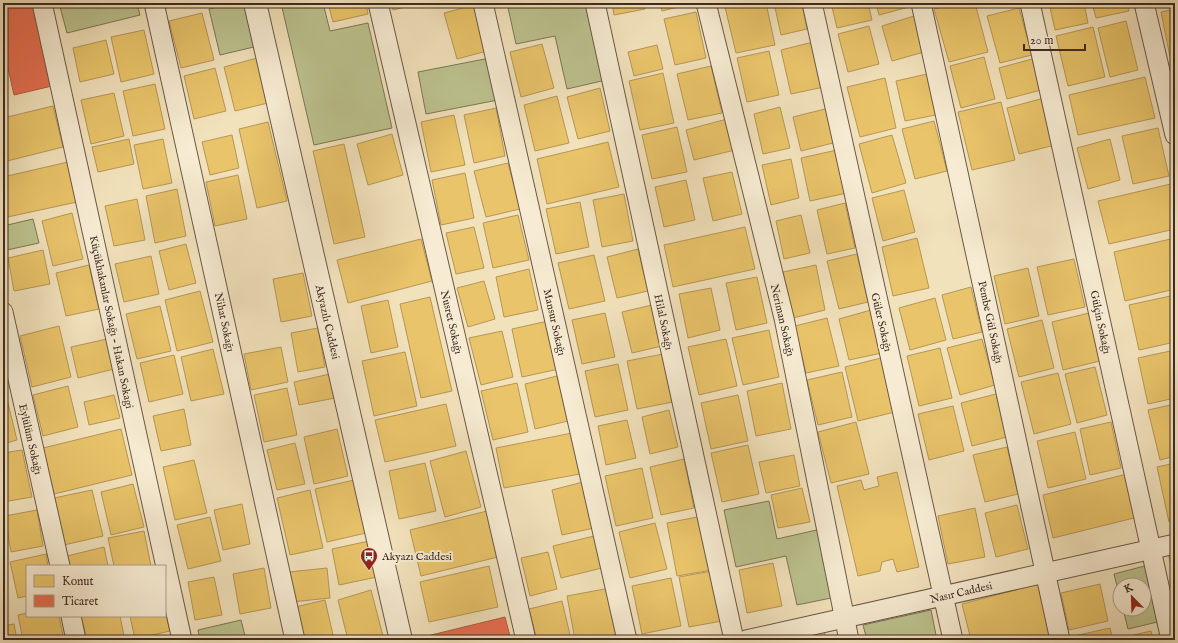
<svg xmlns="http://www.w3.org/2000/svg" width="1178" height="643" viewBox="0 0 1178 643" font-family="'IM FELL English',serif">
	<style>
		.green { fill: #bcc38f; stroke: #7d7659 }
		.homes { fill: #e9c46a; stroke: #b69655 }
		.shops { fill: #e76f51; stroke: #b45a43 }
		.lines { fill: none; stroke-linecap: round; stroke-linejoin: round }
		.minor-casing { stroke: #6b5849; stroke-width: 21 }
		.tertiary-casing { stroke: #6b5849; stroke-width: 24 }
		.minor { stroke: #f7ecd3; stroke-width: 19 }
		.tertiary { stroke: #f7ecd3; stroke-width: 22 }
		.labels { text-anchor: middle; stroke-width: 4; stroke-linejoin: round; paint-order: stroke }
		.street-label { font-size: 11px; fill: #3e2a23; stroke: #f7ecd3 }
		.poi-label { font-size: 11px; fill: #3e2a23; stroke: #f7ecd3; text-anchor: start }
	</style>
	<rect width="100%" height="100%" fill="#f2e2bc"/>
	<filter id="stains"><feTurbulence type="fractalNoise" baseFrequency=".005" numOctaves="4"/><feColorMatrix values="0 0 0 0 .2 0 0 0 0 .09 0 0 0 0 .02 0 0 0 .5 -.17"/></filter>
	<radialGradient id="worn" r=".72"><stop offset=".6" stop-color="#630" stop-opacity="0"/><stop offset="1" stop-color="#630" stop-opacity=".3"/></radialGradient>
	<g class="green">
		<polygon points="59,3 137,3 140,15 67,33"/>
		<polygon points="232,3 247,3 258,46 220,55 209,9"/>
		<polygon points="281,3 323,3 330,31 368,23 392,128 314,145"/>
		<polygon points="507,3 589,3 606,80 567,89 555,36 516,44"/>
		<polygon points="490,58 498,100 426,114 418,72"/>
		<polygon points="33,219 39,243 7,250 3,233 3,226"/>
		<polygon points="769,501 777,539 821,529 836,597 797,605 786,556 736,567 724,510"/>
		<polygon points="1156,563 1170,619 1128,629 1123,609 1144,609 1144,585 1120,585 1120,598 1114,574"/>
		<polygon points="931,610 937,640 867,640 863,625"/>
		<polygon points="241,620 246,640 200,640 198,630"/>
	</g>
	<g class="homes">
		<polygon points="165,3 188,3 166,8"/>
		<polygon points="328,3 366,3 368,14 333,22"/>
		<polygon points="391,3 422,3 393,10"/>
		<polygon points="612,3 644,3 645,9 614,15"/>
		<polygon points="660,3 694,3 662,11"/>
		<polygon points="743,3 766,3 775,45 736,53 725,7"/>
		<polygon points="774,3 802,3 807,29 781,35"/>
		<polygon points="831,3 868,3 872,20 837,28"/>
		<polygon points="876,3 908,3 909,7 879,15"/>
		<polygon points="956,3 975,3 988,52 949,62 934,9"/>
		<polygon points="1049,3 1084,3 1088,23 1055,30"/>
		<polygon points="1092,3 1127,3 1129,11 1096,18"/>
		<polygon points="474,5 487,51 457,59 444,13"/>
		<polygon points="1019,8 1032,55 1000,63 987,16"/>
		<polygon points="1175,9 1175,56 1170,57 1161,12"/>
		<polygon points="696,12 706,58 675,65 664,19"/>
		<polygon points="202,13 214,60 181,68 169,21"/>
		<polygon points="914,16 924,52 892,61 882,26"/>
		<polygon points="1126,21 1138,70 1110,77 1098,28"/>
		<polygon points="869,26 879,64 848,72 838,34"/>
		<polygon points="1093,27 1105,77 1068,86 1056,36"/>
		<polygon points="144,30 154,74 121,82 111,37"/>
		<polygon points="106,40 114,74 80,82 73,48"/>
		<polygon points="813,42 824,87 791,94 781,50"/>
		<polygon points="542,44 554,88 521,97 510,52"/>
		<polygon points="657,45 663,69 634,76 628,52"/>
		<polygon points="769,51 779,95 747,102 737,58"/>
		<polygon points="984,57 995,99 961,108 950,66"/>
		<polygon points="257,58 268,103 235,111 224,67"/>
		<polygon points="1032,59 1041,90 1007,99 999,68"/>
		<polygon points="1175,63 1175,86 1170,64"/>
		<polygon points="711,66 722,113 688,120 677,74"/>
		<polygon points="215,68 226,111 194,119 184,76"/>
		<polygon points="663,73 674,123 640,130 629,81"/>
		<polygon points="927,74 936,115 905,121 896,81"/>
		<polygon points="1145,77 1155,118 1078,135 1069,95"/>
		<polygon points="885,78 896,128 860,137 847,87"/>
		<polygon points="155,84 165,129 133,136 123,91"/>
		<polygon points="3,85 8,105 3,106"/>
		<polygon points="600,88 610,131 578,139 567,97"/>
		<polygon points="114,93 124,136 91,144 81,100"/>
		<polygon points="557,96 569,143 535,151 524,105"/>
		<polygon points="1044,98 1055,145 1019,154 1007,108"/>
		<polygon points="1001,102 1015,160 972,170 958,112"/>
		<polygon points="53,106 63,147 3,162 3,118"/>
		<polygon points="780,107 790,148 763,154 754,114"/>
		<polygon points="496,108 505,156 474,163 464,115"/>
		<polygon points="829,108 837,142 801,151 793,117"/>
		<polygon points="454,115 465,165 431,172 421,122"/>
		<polygon points="727,119 735,150 694,160 686,130"/>
		<polygon points="934,121 947,171 915,179 902,129"/>
		<polygon points="268,122 287,201 257,208 239,129"/>
		<polygon points="677,127 687,172 652,179 642,135"/>
		<polygon points="1158,128 1169,176 1133,184 1122,136"/>
		<polygon points="392,134 403,175 368,185 357,144"/>
		<polygon points="232,135 239,168 210,175 202,142"/>
		<polygon points="892,135 906,183 872,193 859,144"/>
		<polygon points="129,139 134,164 98,172 92,147"/>
		<polygon points="163,139 172,183 143,189 134,145"/>
		<polygon points="1110,139 1120,180 1088,189 1077,148"/>
		<polygon points="608,142 619,187 547,204 537,159"/>
		<polygon points="344,144 365,237 334,244 313,151"/>
		<polygon points="837,150 847,193 810,201 801,158"/>
		<polygon points="791,159 799,198 771,205 762,165"/>
		<polygon points="68,162 77,202 3,218 3,177"/>
		<polygon points="508,163 520,209 486,217 474,171"/>
		<polygon points="732,172 742,214 713,221 703,178"/>
		<polygon points="465,173 474,218 441,225 432,180"/>
		<polygon points="238,175 247,219 215,226 206,182"/>
		<polygon points="686,180 695,220 664,227 655,187"/>
		<polygon points="1175,183 1175,229 1109,244 1098,201"/>
		<polygon points="177,189 186,236 155,243 146,196"/>
		<polygon points="904,190 915,232 883,241 872,198"/>
		<polygon points="624,194 633,241 602,247 593,200"/>
		<polygon points="137,199 145,240 114,246 105,206"/>
		<polygon points="580,202 589,247 556,254 546,209"/>
		<polygon points="845,203 855,248 827,254 817,210"/>
		<polygon points="72,213 83,259 53,266 42,221"/>
		<polygon points="518,215 529,260 493,268 483,223"/>
		<polygon points="801,215 810,253 784,259 776,221"/>
		<polygon points="474,227 484,268 456,274 446,233"/>
		<polygon points="745,227 755,269 673,287 664,245"/>
		<polygon points="917,238 929,288 893,296 882,247"/>
		<polygon points="1175,238 1175,289 1125,301 1114,252"/>
		<polygon points="421,239 432,281 348,303 337,260"/>
		<polygon points="186,244 196,283 169,290 159,251"/>
		<polygon points="638,249 648,291 617,298 607,257"/>
		<polygon points="43,250 50,284 14,291 8,258"/>
		<polygon points="857,254 868,302 839,309 827,261"/>
		<polygon points="594,255 605,301 569,309 558,263"/>
		<polygon points="151,256 159,294 124,302 115,264"/>
		<polygon points="1074,259 1085,307 1048,315 1037,267"/>
		<polygon points="89,265 99,309 66,316 56,273"/>
		<polygon points="816,265 825,310 793,318 783,272"/>
		<polygon points="1028,268 1039,316 1005,324 994,276"/>
		<polygon points="529,269 538,310 504,317 496,277"/>
		<polygon points="303,273 312,316 281,322 273,279"/>
		<polygon points="757,277 767,323 736,330 726,283"/>
		<polygon points="484,281 495,319 468,327 457,288"/>
		<polygon points="971,287 982,332 953,339 942,295"/>
		<polygon points="711,288 720,330 688,338 679,294"/>
		<polygon points="200,291 213,342 177,351 165,300"/>
		<polygon points="1175,295 1175,342 1139,350 1129,305"/>
		<polygon points="430,297 452,391 421,398 400,304"/>
		<polygon points="935,298 946,340 910,350 899,308"/>
		<polygon points="388,300 398,347 371,353 361,306"/>
		<polygon points="652,305 662,346 632,353 622,312"/>
		<polygon points="160,306 171,351 137,359 126,314"/>
		<polygon points="871,310 882,353 849,360 839,319"/>
		<polygon points="605,313 615,357 582,364 572,320"/>
		<polygon points="1089,313 1100,361 1063,370 1052,322"/>
		<polygon points="827,318 839,366 806,373 795,326"/>
		<polygon points="1042,320 1054,368 1019,377 1007,329"/>
		<polygon points="548,321 559,369 522,377 512,329"/>
		<polygon points="59,326 71,377 32,387 20,336"/>
		<polygon points="318,328 325,367 298,372 291,333"/>
		<polygon points="769,330 779,377 743,385 732,338"/>
		<polygon points="502,331 513,377 481,385 469,338"/>
		<polygon points="107,339 114,369 78,378 71,347"/>
		<polygon points="726,339 737,386 699,395 688,347"/>
		<polygon points="982,339 995,385 960,395 947,348"/>
		<polygon points="281,347 288,382 251,390 244,354"/>
		<polygon points="940,348 952,398 919,406 907,356"/>
		<polygon points="213,349 224,394 191,401 181,357"/>
		<polygon points="1175,350 1175,398 1148,404 1138,358"/>
		<polygon points="405,352 417,406 374,416 362,361"/>
		<polygon points="663,354 673,402 637,409 627,361"/>
		<polygon points="174,355 183,394 149,402 140,363"/>
		<polygon points="885,357 899,411 858,421 845,367"/>
		<polygon points="618,364 628,410 595,417 585,371"/>
		<polygon points="1095,367 1107,415 1077,423 1065,374"/>
		<polygon points="3,370 7,389 3,390"/>
		<polygon points="842,372 852,417 818,425 807,380"/>
		<polygon points="1058,373 1071,424 1034,434 1021,382"/>
		<polygon points="330,374 335,398 299,405 294,382"/>
		<polygon points="557,376 568,421 535,429 525,384"/>
		<polygon points="517,383 528,432 493,440 481,391"/>
		<polygon points="782,383 791,429 756,436 747,391"/>
		<polygon points="68,386 78,427 43,436 33,395"/>
		<polygon points="287,388 297,435 264,442 254,395"/>
		<polygon points="996,394 1007,437 972,446 961,403"/>
		<polygon points="6,395 17,440 3,444 3,396"/>
		<polygon points="114,395 120,418 89,425 84,402"/>
		<polygon points="738,395 748,441 711,449 701,403"/>
		<polygon points="446,404 456,446 385,462 375,420"/>
		<polygon points="1175,404 1175,456 1160,460 1148,410"/>
		<polygon points="953,406 964,451 929,460 918,414"/>
		<polygon points="184,409 191,445 161,451 153,416"/>
		<polygon points="669,410 678,447 650,454 642,417"/>
		<polygon points="627,420 636,458 606,465 598,426"/>
		<polygon points="856,422 869,474 831,483 818,432"/>
		<polygon points="1111,422 1121,468 1090,475 1080,429"/>
		<polygon points="121,429 132,475 54,494 43,448"/>
		<polygon points="337,429 348,476 314,484 304,437"/>
		<polygon points="1075,432 1086,479 1048,488 1037,441"/>
		<polygon points="572,433 580,474 504,488 496,448"/>
		<polygon points="295,443 305,484 277,490 267,450"/>
		<polygon points="748,445 759,494 722,502 711,453"/>
		<polygon points="1007,447 1018,494 985,502 973,455"/>
		<polygon points="22,450 32,497 3,502 3,453"/>
		<polygon points="466,451 481,507 445,517 430,461"/>
		<polygon points="794,455 800,486 766,493 759,462"/>
		<polygon points="684,459 694,508 661,515 650,467"/>
		<polygon points="194,460 207,513 175,520 163,467"/>
		<polygon points="425,463 436,511 399,519 389,471"/>
		<polygon points="1175,463 1175,520 1169,522 1157,467"/>
		<polygon points="642,468 653,518 616,526 605,476"/>
		<polygon points="897,472 919,567 897,572 893,559 882,562 880,571 858,576 837,486 861,480 864,490 879,486 877,477"/>
		<polygon points="1127,474 1138,517 1053,538 1043,495"/>
		<polygon points="354,480 366,533 327,542 315,489"/>
		<polygon points="583,482 594,528 562,535 552,490"/>
		<polygon points="133,484 144,527 111,535 101,492"/>
		<polygon points="802,488 810,522 778,528 771,495"/>
		<polygon points="92,490 103,536 64,545 54,498"/>
		<polygon points="310,490 323,548 290,555 277,498"/>
		<polygon points="242,504 250,544 223,550 214,510"/>
		<polygon points="1017,505 1028,549 996,557 985,513"/>
		<polygon points="975,508 985,557 948,564 938,516"/>
		<polygon points="37,510 43,546 11,552 5,516"/>
		<polygon points="487,511 498,557 421,576 410,530"/>
		<polygon points="702,516 712,570 677,576 667,523"/>
		<polygon points="210,517 221,561 188,569 177,525"/>
		<polygon points="655,523 667,569 630,578 619,532"/>
		<polygon points="144,531 151,566 114,566 108,538"/>
		<polygon points="594,536 602,568 561,578 553,546"/>
		<polygon points="369,541 377,577 339,585 332,549"/>
		<polygon points="104,547 108,566 70,566 67,556"/>
		<polygon points="1175,551 1175,582 1168,553"/>
		<polygon points="548,552 557,589 530,596 521,558"/>
		<polygon points="46,554 48,566 27,566 27,596 18,598 10,562"/>
		<polygon points="773,563 782,606 747,613 739,570"/>
		<polygon points="489,566 498,607 429,622 420,582"/>
		<polygon points="264,568 271,608 240,614 233,574"/>
		<polygon points="327,568 330,598 292,602 289,572"/>
		<polygon points="712,571 722,621 689,627 679,577"/>
		<polygon points="214,577 222,615 195,620 188,582"/>
		<polygon points="671,578 681,626 642,634 632,586"/>
		<polygon points="1038,584 1051,635 1031,640 971,640 962,604"/>
		<polygon points="1100,584 1108,621 1069,630 1061,593"/>
		<polygon points="610,588 619,634 590,640 575,640 567,596"/>
		<polygon points="371,590 383,636 367,640 348,640 338,600"/>
		<polygon points="325,600 333,635 311,640 298,640 291,608"/>
		<polygon points="562,601 570,635 551,640 537,640 529,609"/>
		<polygon points="165,611 170,631 135,639 130,616 165,616"/>
		<polygon points="27,613 27,616 59,616 64,640 23,640 18,615"/>
		<polygon points="81,616 120,616 124,636 108,640 87,640"/>
		<polygon points="14,624 17,640 3,640 3,626"/>
		<polygon points="1110,628 1113,640 1075,640 1074,636"/>
		<polygon points="824,630 826,640 801,640 800,635"/>
		<polygon points="1151,631 1153,640 1126,640 1125,637"/>
	</g>
	<g class="shops">
		<polygon points="3,3 33,3 52,86 14,95 3,45"/>
		<polygon points="505,617 511,640 428,640 427,636"/>
	</g>
	<g class="lines">
		<defs>
			<g id="minor">
				<polyline points="42,3 182,640"/>
				<polyline points="154,3 295,640"/>
				<polyline points="378,3 526,640"/>
				<polyline points="483,3 627,640"/>
				<polyline points="595,3 734,640"/>
				<polyline points="706,3 784,318 849,640"/>
				<polyline points="812,3 953,640"/>
				<polyline points="921,3 1060,640"/>
				<polyline points="1030,3 1171,640"/>
				<polyline points="1144,3 1175,135"/>
				<polyline points="3,312 60,566"/>
				<polyline points="71,616 76,640"/>
				<polyline points="746,640 1175,544"/>
			</g>
			<polyline id="tertiary" points="255,3 401,640"/>
		</defs>
		<use href="#minor" class="minor-casing"/>
		<use href="#tertiary" class="tertiary-casing"/>
		<use href="#minor" class="minor"/>
		<use href="#tertiary" class="tertiary"/>
	</g>
	<defs>
		<symbol id="bus-pin" viewBox="-11 -11 22 30"><path d="M0 17L-7.5 6A9.5 9.5 0 1 1 7.5 6Z" fill="#8f2418" stroke="#f7ecd3"/><path d="M-5-6H5V4H4V6H2V4H-2V6H-4V4H-5ZM-3.5-4V0h7V-4ZM-3.5 1.2v1.5H-2V1.2ZM2 1.2v1.5H3.5V1.2Z" fill="#fff"/></symbol>
	</defs>
	<g fill-rule="evenodd">
		<use href="#bus-pin" x="359" y="546" width="20" height="27"/>
	</g>
	<g class="labels">
		<g class="street-label">
			<text transform="translate(783 320) rotate(77)" y="4">Neriman Sokağı</text>
			<text transform="translate(112 322) rotate(78)" y="4">Küçükhakanlar Sokağı - Hakan Sokagi</text>
			<text transform="translate(225 322) rotate(78)" y="4">Nihat Sokağı</text>
			<text transform="translate(328 322) rotate(77)" y="4">Akyazılı Caddesi</text>
			<text transform="translate(452 322) rotate(77)" y="4">Nusret Sokağı</text>
			<text transform="translate(555 322) rotate(77)" y="4">Mansur Sokağı</text>
			<text transform="translate(664 322) rotate(78)" y="4">Hilal Sokağı</text>
			<text transform="translate(882 322) rotate(77)" y="4">Güler Sokağı</text>
			<text transform="translate(991 322) rotate(78)" y="4">Pembe Gül Sokağı</text>
			<text transform="translate(1101 322) rotate(78)" y="4">Gülçin Sokağı</text>
			<text transform="translate(31 439) rotate(77)" y="4">Eylülüm Sokağı</text>
			<text transform="translate(961 592) rotate(-13)" y="4">Nasır Caddesi</text>
		</g>
		<g class="poi-label">
			<text x="382" y="560">Akyazı Caddesi</text>
		</g>
	</g>
	<rect width="1178" height="643" fill="none" stroke="#f2e2bc" stroke-width="16"/>
	<rect x="4" y="4" width="1170" height="635" fill="none" stroke="#3e2a23" stroke-width="2"/>
	<rect x="8" y="8" width="1162" height="627" fill="none" stroke="#3e2a23"/>
	<rect x="26" y="565" width="140" height="52" fill="#f7ecd3" stroke="#ad9e8d"/>
	<rect x="34" y="575" width="20" height="12" fill="#e9c46a" stroke="#ad9e8d"/>
	<text x="62" y="585" font-size="12" fill="#3e2a23">Konut</text>
	<rect x="34" y="595" width="20" height="12" fill="#e76f51" stroke="#ad9e8d"/>
	<text x="62" y="605" font-size="12" fill="#3e2a23">Ticaret</text>
	<g transform="translate(1132 597) rotate(337)"><circle r="19" fill="#f7ecd3" stroke="#ad9e8d"/>
	<path d="M0-3L7 15L0 10L-7 15Z" fill="#8f2418"/>
	<text y="-6" font-size="11" font-weight="bold" text-anchor="middle" fill="#3e2a23">K</text>
	</g>
	<path d="M1024 44v6h61v-6" fill="none" stroke="#3e2a23" stroke-width="2"/>
	<text x="1030" y="44" font-size="12" fill="#3e2a23" stroke="#f7ecd3" stroke-width="3" paint-order="stroke">20 m</text>
	<rect width="100%" height="100%" filter="url(#stains)"/>
	<rect width="100%" height="100%" fill="url(#worn)"/>
</svg>
